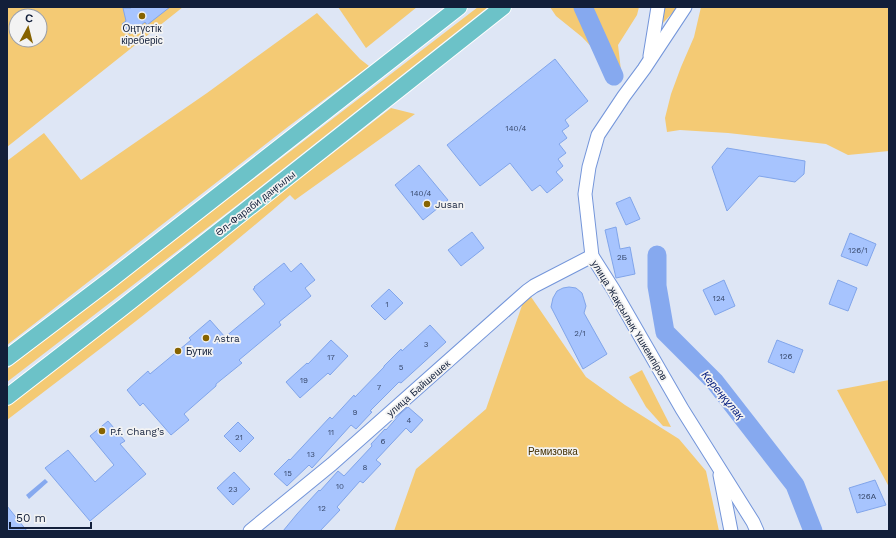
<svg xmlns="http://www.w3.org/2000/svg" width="896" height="538" viewBox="0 0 896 538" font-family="'Work Sans',sans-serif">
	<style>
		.green { fill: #f4ca74; fill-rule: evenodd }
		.water { fill: #86a9ef }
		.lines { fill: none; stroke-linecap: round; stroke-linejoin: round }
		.river { stroke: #86a9ef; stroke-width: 19 }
		.building { fill: #a7c4fe; stroke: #81a5ea }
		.minor-casing { stroke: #7395da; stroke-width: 15 }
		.major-casing { stroke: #fff; stroke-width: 18 }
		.minor { stroke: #fff; stroke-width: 13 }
		.major { stroke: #6cc2c8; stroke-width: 16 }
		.poi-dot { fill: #876300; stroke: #f3f3f3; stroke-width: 1.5 }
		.labels { text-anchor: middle; stroke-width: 3.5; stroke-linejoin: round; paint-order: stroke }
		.number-label { font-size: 8px; fill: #37486b }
		.poi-label { font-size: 10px; fill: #121f3a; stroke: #f3f3f3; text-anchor: start }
		.street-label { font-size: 10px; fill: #121f3a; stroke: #f3f3f3 }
		.park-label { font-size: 10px; fill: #422e00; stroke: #f3f3f3 }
		.water-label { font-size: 11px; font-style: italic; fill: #001a7d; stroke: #f3f3f3 }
	</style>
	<rect width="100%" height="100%" fill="#dee6f5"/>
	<g class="green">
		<path d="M 7,7 L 183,7 L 7,147 ZM 16,16 L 40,16 L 40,40 L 16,40 Z"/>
		<polygon points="338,7 417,7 366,48"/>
		<polygon points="478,7 488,7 241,202 7,382 7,369"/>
		<polygon points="550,7 639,7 637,15 618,45 622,79 582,37 556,16"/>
		<polygon points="664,7 678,7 663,23"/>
		<polygon points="701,7 889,7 889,151 848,155 826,144 728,133 680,130 667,132 665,118 671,94 681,67 694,37"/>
		<polygon points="317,13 360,59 369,66 289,126 7,345 7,161 44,133 81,180 207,93"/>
		<path d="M 391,108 L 415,114 L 295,200 L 290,195 C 199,274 103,347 7,420 L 7,403 L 194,261 Z"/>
		<polygon points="527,291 586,377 625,405 679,439 706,471 719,531 394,531 416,469 486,409"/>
		<polygon points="642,370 671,427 663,426 646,407 629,377"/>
		<polygon points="889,380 889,487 837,390"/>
	</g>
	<polygon class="water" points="45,479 48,482 29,499 26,495"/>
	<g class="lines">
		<g class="river">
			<polyline points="583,7 614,76"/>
			<polyline points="657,255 657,286 665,332 715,382 795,485 813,531"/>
		</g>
	</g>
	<g class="building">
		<polygon points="132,7 170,7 147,25 145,22 130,34 122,24 126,21 123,8 131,8"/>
		<polygon points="555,59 588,101 565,120 569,126 562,131 567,138 559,144 566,153 558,159 563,166 556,172 563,180 547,193 540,185 532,191 510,163 480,186 447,145"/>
		<polygon points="727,148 805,161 804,174 795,182 759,176 727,211 712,167"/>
		<polygon points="419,165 448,200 423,220 395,185"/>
		<polygon points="630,197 640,219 626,225 616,203"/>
		<polygon points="616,227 620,249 630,247 635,274 616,278 605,230"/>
		<polygon points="472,232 484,248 461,266 448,250"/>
		<polygon points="850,233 876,244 867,266 841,256"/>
		<polygon points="284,263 291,272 301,263 315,280 305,288 311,296 279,322 281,325 239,360 242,363 216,384 216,386 184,414 189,420 171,435 143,403 140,406 127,390 148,371 150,374 191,340 189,338 210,320 225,337 265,304 253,289 255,288 254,287"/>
		<polygon points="724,280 735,306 715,315 703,290"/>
		<polygon points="838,280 857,288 848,311 829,304"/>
		<polygon points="569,287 576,288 582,293 586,306 584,313 607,354 583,369 551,307 553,298 557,291 563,288"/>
		<polygon points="389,289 403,303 385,320 371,306"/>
		<polygon points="430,325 446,342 401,383 399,382 370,411 372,412 356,429 351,425 312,468 309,465 287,486 274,474 289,459 290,460 330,417 332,419 354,395 355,397 384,367 384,366 401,349 402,351"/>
		<polygon points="331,340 348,356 330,375 328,373 300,398 286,382 307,363 308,364"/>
		<polygon points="777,340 803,350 794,373 768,362"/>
		<polygon points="408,407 423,420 411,433 406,428 376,460 381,464 363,483 360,481 337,507 340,510 320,531 283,531 297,514 319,490 320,491 338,471 344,476 372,446 371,444 385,429 386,430 401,413"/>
		<polygon points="108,421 125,441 120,444 146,474 90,521 45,468 68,450 95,482 114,465 90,436"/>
		<polygon points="238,422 254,438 240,452 224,436"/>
		<polygon points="234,472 250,489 233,505 217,488"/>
		<polygon points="875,480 886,505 857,513 849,488"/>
		<polygon points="7,506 27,531 7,531"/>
	</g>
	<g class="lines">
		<defs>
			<g id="minor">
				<polyline points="685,7 644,69 624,96 598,135 589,167 585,194 592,256 613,289 682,409 753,522 757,531"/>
				<polyline points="650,56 658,7"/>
				<polyline points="720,475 731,531"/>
				<polyline points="250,531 332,464 527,291 534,286 592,256"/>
			</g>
			<g id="major">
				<polyline points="7,358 110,280 459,7"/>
				<polyline points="7,397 122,308 503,7"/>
			</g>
		</defs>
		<use href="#minor" class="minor-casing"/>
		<use href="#major" class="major-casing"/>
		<use href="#minor" class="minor"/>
		<use href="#major" class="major"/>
	</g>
	<g class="poi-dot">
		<circle cx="142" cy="16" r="4"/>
		<circle cx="427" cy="204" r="4"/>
		<circle cx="206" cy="338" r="4"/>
		<circle cx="178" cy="351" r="4"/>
		<circle cx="102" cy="431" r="4"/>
	</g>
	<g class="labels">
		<g class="number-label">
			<text x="516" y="131">140/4</text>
			<text x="421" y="196">140/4</text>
			<text x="858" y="253">126/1</text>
			<text x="622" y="260">2Б</text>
			<text x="719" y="301">124</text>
			<text x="387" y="307">1</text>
			<text x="580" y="336">2/1</text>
			<text x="426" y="347">3</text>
			<text x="786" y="359">126</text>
			<text x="331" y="360">17</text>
			<text x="401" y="370">5</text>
			<text x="304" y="383">19</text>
			<text x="379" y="390">7</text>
			<text x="355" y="415">9</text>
			<text x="409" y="423">4</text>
			<text x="331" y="435">11</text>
			<text x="239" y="440">21</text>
			<text x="383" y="444">6</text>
			<text x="311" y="457">13</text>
			<text x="365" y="470">8</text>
			<text x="288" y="476">15</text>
			<text x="340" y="489">10</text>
			<text x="233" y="492">23</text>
			<text x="867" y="499">126А</text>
			<text x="322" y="511">12</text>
		</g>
		<g class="poi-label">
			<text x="142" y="32" text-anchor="middle">Оңтүстік<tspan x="142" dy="12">кіреберіс</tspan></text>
			<text x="435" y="208">Jusan</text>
			<text x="214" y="342">Astra</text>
			<text x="186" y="355">Бутик</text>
			<text x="110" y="435">P.f. Chang’s</text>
		</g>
		<g class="street-label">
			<text transform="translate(255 203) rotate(-38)" y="4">Әл-Фараби даңғылы</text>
			<text transform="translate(630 320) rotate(59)" y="4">улица Жақсылық Үшкемпіров</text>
			<text transform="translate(418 388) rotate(-41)" y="4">улица Байшешек</text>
		</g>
		<g class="park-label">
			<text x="553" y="455">Ремизовка</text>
		</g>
		<g class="water-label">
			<text transform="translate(723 395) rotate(50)" y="4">Кереңқұлақ</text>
		</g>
	</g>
	<rect width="896" height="538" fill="none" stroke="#121f3a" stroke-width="16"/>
	<g transform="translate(28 28) rotate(7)"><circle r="19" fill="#f3f3f3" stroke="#999ea9"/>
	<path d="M0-3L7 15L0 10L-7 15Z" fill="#876300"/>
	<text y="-6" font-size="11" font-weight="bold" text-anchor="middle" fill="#121f3a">С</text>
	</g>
	<path d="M10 522v6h81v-6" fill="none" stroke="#121f3a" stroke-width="2"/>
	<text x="16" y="522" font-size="12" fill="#121f3a" stroke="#f3f3f3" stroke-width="3" paint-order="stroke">50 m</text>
</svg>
